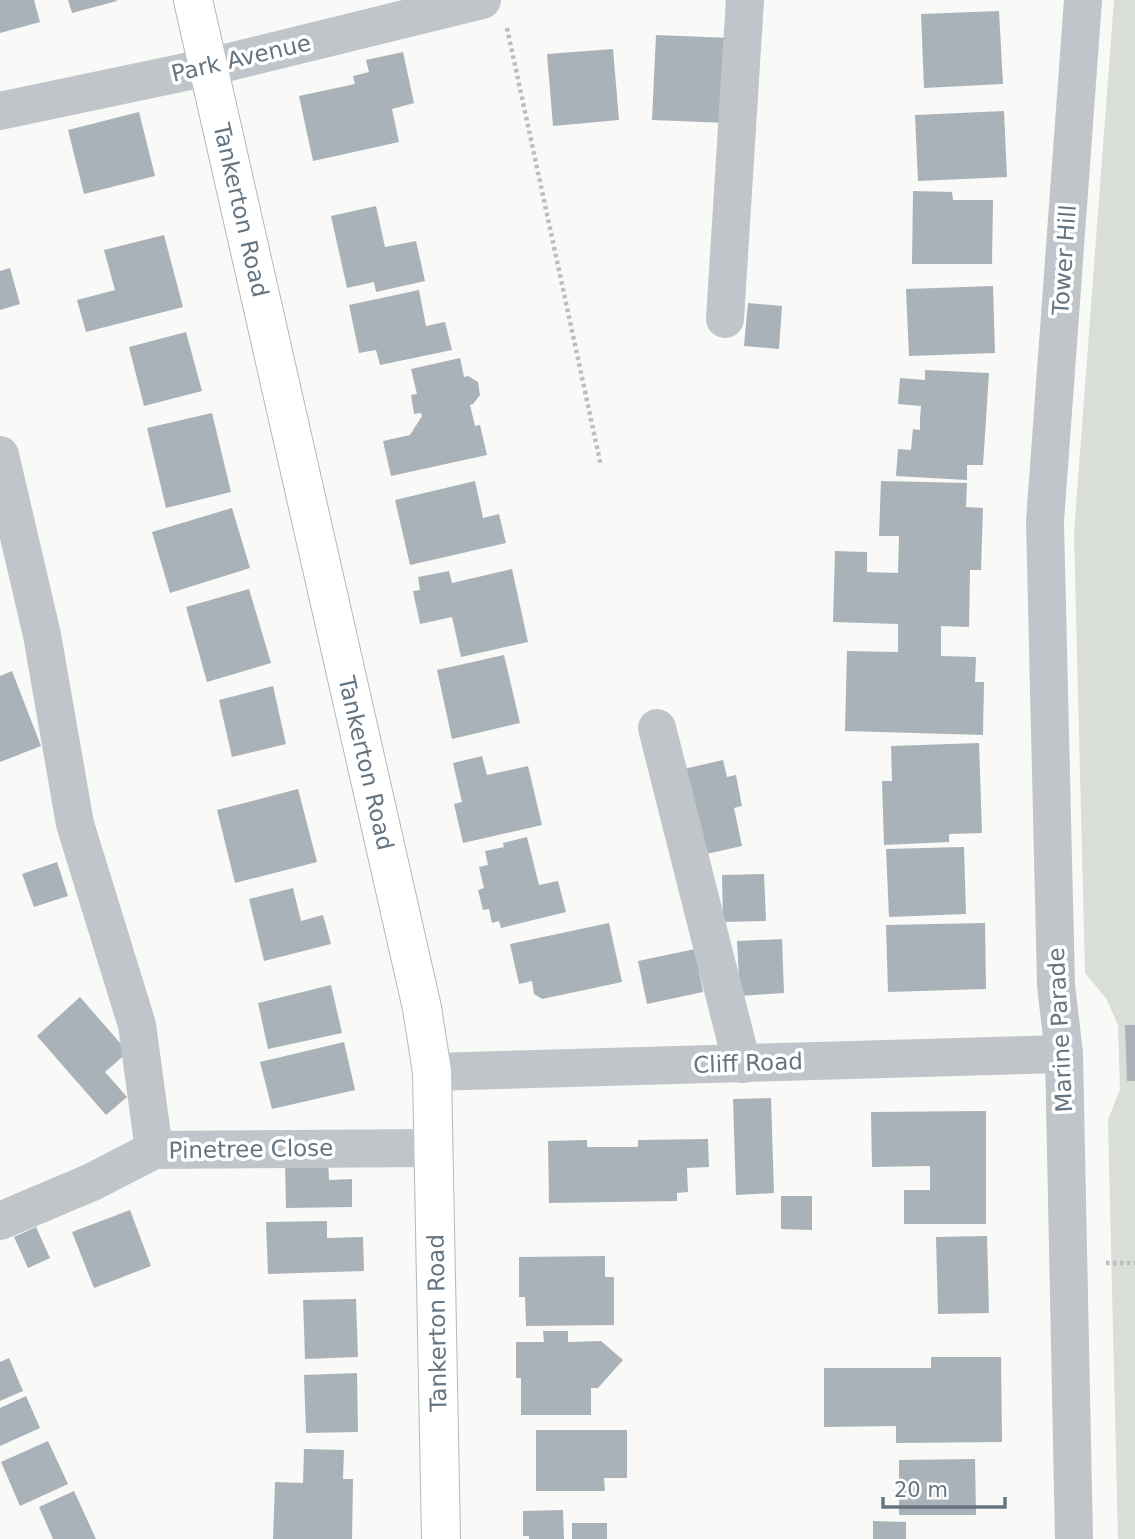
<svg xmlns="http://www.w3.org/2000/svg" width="1135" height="1539" viewBox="0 0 1135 1539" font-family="'DejaVu Sans',sans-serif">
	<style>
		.green { fill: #d9ded6 }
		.building { fill: #a9b2b8 }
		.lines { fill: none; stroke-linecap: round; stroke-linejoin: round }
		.major-casing { stroke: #b4b9bd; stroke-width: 40 }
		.path { stroke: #bbbec1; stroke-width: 4.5; stroke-dasharray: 3.5 3.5; stroke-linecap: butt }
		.minor { stroke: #c0c5c9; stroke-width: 38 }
		.major { stroke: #fff; stroke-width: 38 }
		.labels { text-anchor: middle; stroke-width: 7; stroke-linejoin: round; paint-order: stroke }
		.street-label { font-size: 23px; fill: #657481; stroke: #fff }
	</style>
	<rect width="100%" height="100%" fill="#f9f9f7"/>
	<polygon class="green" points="1114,0 1135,0 1135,1539 1118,1539 1108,1120 1120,1089 1118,1025 1106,998 1085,973 1074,533"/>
	<g class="building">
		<polygon points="0,0 34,0 40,22 0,33"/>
		<polygon points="68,0 116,0 117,1 72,13"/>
		<polygon points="999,11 1003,84 924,88 921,14"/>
		<polygon points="656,35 730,38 727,123 652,120"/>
		<polygon points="613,49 619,120 553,126 547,54"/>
		<polygon points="403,52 414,103 392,109 399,142 313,161 299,96 355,84 353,76 369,72 366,60"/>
		<polygon points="1004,111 1007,177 918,181 915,115"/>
		<polygon points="139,112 155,176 84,194 68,130"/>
		<polygon points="913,191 952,192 953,200 993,200 992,264 912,264"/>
		<polygon points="376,206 385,247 416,241 425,281 376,292 374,282 347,288 331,216"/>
		<polygon points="164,235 183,307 86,332 77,300 115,290 104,250"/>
		<polygon points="10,268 20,304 0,310 0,271"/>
		<polygon points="993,286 995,353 909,356 906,289"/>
		<polygon points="419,290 426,326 445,322 452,350 380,365 376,350 359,353 349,305"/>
		<polygon points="748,303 782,306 779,349 744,346"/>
		<polygon points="186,332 202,391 144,406 129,347"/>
		<polygon points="460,358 464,377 468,376 478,382 480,395 473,404 470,405 475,426 480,425 487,455 391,476 383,441 410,435 422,416 421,413 414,414 411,395 417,394 411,369"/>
		<polygon points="925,370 989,373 983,465 967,465 967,480 896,476 898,449 911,450 913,429 920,430 920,418 921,406 898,404 900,378 925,380"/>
		<polygon points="212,413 231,492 166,508 147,428"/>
		<polygon points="475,481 483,518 499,514 506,543 410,565 395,500"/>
		<polygon points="881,481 967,483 966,507 983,508 981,570 970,570 969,627 941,626 941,656 976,657 975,682 984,682 983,735 845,731 847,651 898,652 898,624 833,622 835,551 867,552 867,572 898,573 899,536 879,536"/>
		<polygon points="232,508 250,568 170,593 152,532"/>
		<polygon points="512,569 528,642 461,657 452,617 420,624 413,591 420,590 418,577 449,571 452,583"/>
		<polygon points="249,589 271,663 207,682 186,607"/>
		<polygon points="504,655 520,723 452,739 437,670"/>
		<polygon points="12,671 41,746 0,762 0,676"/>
		<polygon points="273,686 286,744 232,757 219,700"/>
		<polygon points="979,743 982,833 949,834 949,842 884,845 882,781 892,781 891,746"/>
		<polygon points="482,756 487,775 528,766 542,825 463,843 454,804 462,802 453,763"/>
		<polygon points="723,760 727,777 736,775 742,806 734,808 742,846 693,857 675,771"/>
		<polygon points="298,789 317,862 235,883 217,810"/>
		<polygon points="527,837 539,885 558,881 566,912 501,928 499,921 492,923 489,909 483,910 478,890 484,888 479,867 488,865 485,851 504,847 503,843"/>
		<polygon points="964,847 966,914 889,917 886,849"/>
		<polygon points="57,862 68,896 34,907 22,874"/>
		<polygon points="764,874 766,921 723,922 722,875"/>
		<polygon points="293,888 301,921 323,915 331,944 264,961 249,899"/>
		<polygon points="609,923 622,982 542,999 534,994 532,981 519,984 510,944"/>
		<polygon points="985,923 986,989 888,992 886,925"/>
		<polygon points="782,939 784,993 740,996 737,941"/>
		<polygon points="695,949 703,992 647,1004 638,961"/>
		<polygon points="331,985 342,1033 268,1049 258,1003"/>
		<polygon points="80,997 128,1052 105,1072 127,1097 106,1115 37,1036"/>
		<polygon points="1125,1025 1135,1025 1135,1081 1127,1081"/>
		<polygon points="344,1042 355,1090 272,1109 260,1062"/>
		<polygon points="771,1098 774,1193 736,1195 733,1099"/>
		<polygon points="986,1111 986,1224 904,1224 904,1190 930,1190 930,1166 872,1167 871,1112"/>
		<polygon points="708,1139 709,1167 687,1168 688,1192 677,1193 677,1201 549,1203 548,1141 587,1140 587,1147 638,1147 638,1140"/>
		<polygon points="328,1159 329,1180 352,1179 352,1207 286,1208 285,1160"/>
		<polygon points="781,1196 812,1196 812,1230 781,1229"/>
		<polygon points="130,1210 151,1266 94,1288 72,1232"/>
		<polygon points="327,1221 327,1238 363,1237 364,1271 268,1274 266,1222"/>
		<polygon points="36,1227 50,1258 28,1268 14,1237"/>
		<polygon points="987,1236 989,1313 938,1314 936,1237"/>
		<polygon points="605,1256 605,1277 614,1277 614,1325 526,1326 525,1297 519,1297 519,1257"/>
		<polygon points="356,1299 358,1357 305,1359 303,1300"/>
		<polygon points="543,1331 568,1331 568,1342 601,1341 623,1360 598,1388 591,1388 591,1415 521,1415 521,1378 516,1378 516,1342 544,1342"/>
		<polygon points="931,1357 1001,1357 1002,1442 896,1443 896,1426 824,1427 824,1368 931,1368"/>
		<polygon points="9,1358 23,1391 0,1401 0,1362"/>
		<polygon points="357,1373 358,1432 306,1433 304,1375"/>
		<polygon points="26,1396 40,1428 0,1446 0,1408"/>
		<polygon points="536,1430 627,1430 627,1478 604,1478 605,1491 536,1491"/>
		<polygon points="48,1441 68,1484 20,1506 1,1462"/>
		<polygon points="304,1449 344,1450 343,1479 353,1479 352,1539 273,1539 275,1482 303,1483"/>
		<polygon points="975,1459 976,1515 899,1515 899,1460"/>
		<polygon points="74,1491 96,1539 53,1539 39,1507"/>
		<polygon points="563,1510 564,1539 529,1539 529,1536 523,1536 523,1511"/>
		<polygon points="873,1521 906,1522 906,1539 873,1539"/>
		<rect x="572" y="1523" width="35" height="16"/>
	</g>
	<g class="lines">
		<defs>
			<polyline id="major" points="193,0 422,1008 432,1072 441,1539"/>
		</defs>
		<use href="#major" class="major-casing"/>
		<g class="path">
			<polyline points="507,28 601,466"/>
			<polyline points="1106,1263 1135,1263"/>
		</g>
		<g class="minor">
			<polyline points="0,111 209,67 482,0"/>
			<polyline points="725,319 745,0"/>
			<polyline points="0,455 42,635 75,824 137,1025 154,1150"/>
			<polyline points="657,728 742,1064"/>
			<polyline points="432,1072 1064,1054"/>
			<polyline points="0,1221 92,1182 154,1150 433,1148"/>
			<polyline points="1074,1539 1064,1054 1056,985 1045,521 1083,0"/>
		</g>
		<use href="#major" class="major"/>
	</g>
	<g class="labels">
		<g class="street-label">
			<text transform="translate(241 58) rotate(-13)" y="8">Park Avenue</text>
			<text transform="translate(241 210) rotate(77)" y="8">Tankerton Road</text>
			<text transform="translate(1064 260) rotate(-86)" y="8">Tower Hill</text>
			<text transform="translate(366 763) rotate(77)" y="8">Tankerton Road</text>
			<text transform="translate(1060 1030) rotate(-93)" y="8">Marine Parade</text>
			<text transform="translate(748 1063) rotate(-2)" y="8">Cliff Road</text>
			<text transform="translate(251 1149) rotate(-1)" y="8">Pinetree Close</text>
			<text transform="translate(437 1323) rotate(-91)" y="8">Tankerton Road</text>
		</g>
	</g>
	<path d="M883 1497v10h122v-10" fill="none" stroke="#657481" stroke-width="3.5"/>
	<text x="894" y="1497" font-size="21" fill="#657481" stroke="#ffffff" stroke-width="5" paint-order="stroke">20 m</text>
</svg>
